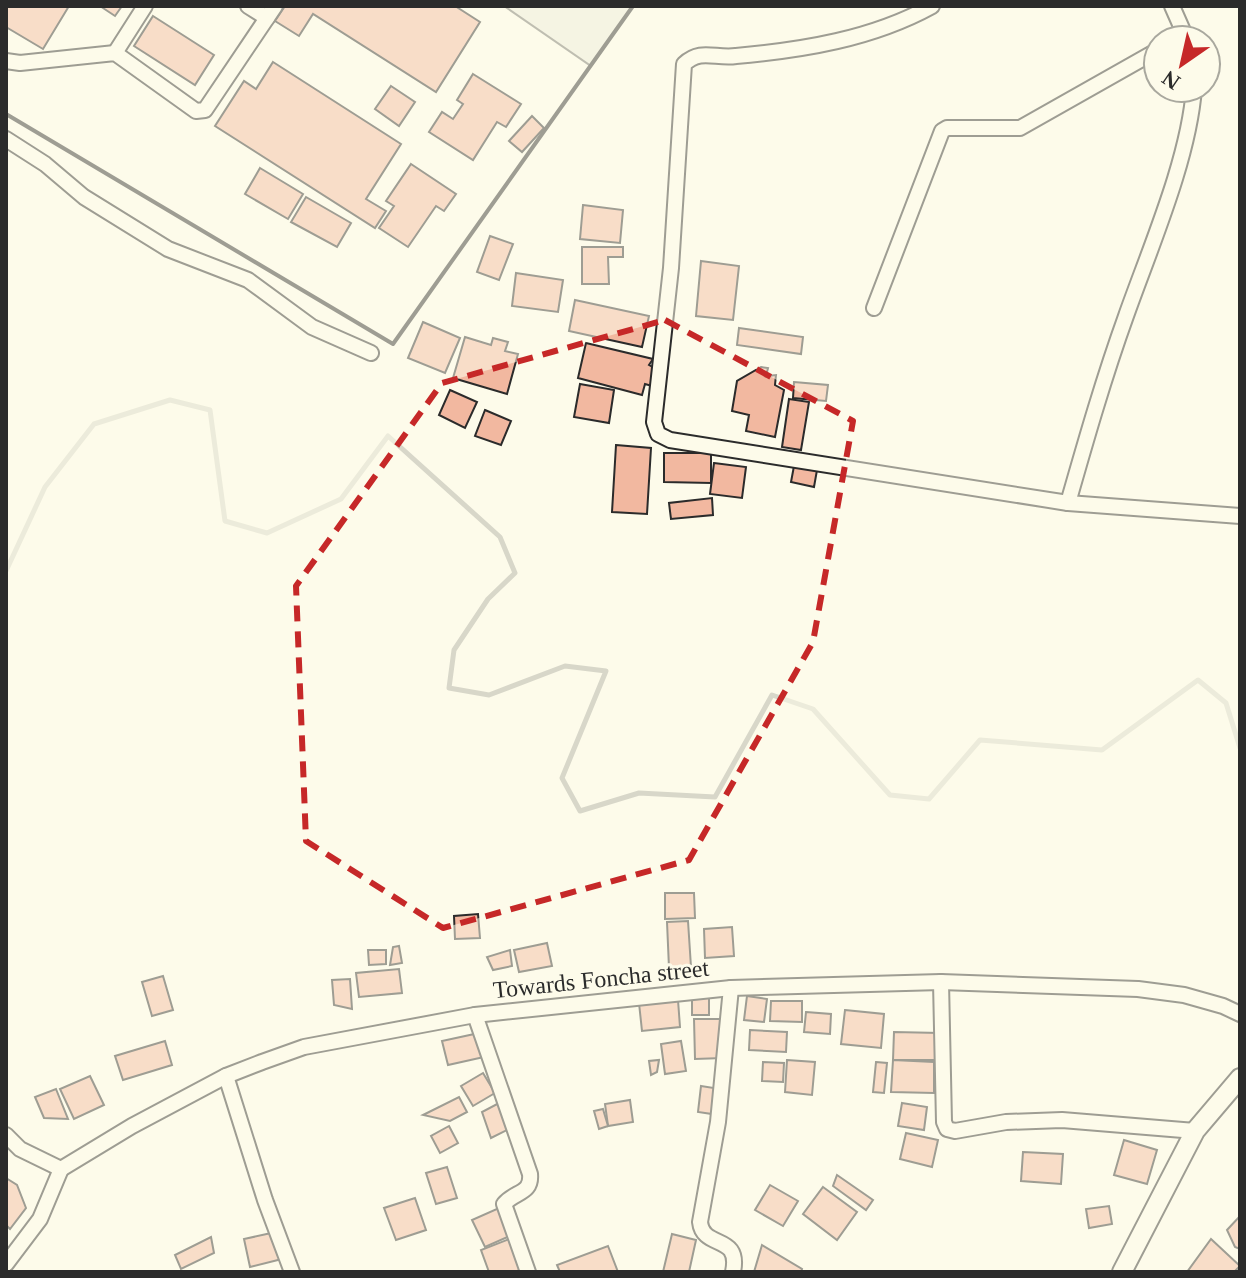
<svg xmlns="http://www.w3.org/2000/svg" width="1246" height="1278" viewBox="0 0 1246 1278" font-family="Georgia,serif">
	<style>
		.grass { fill: #ecebdb; stroke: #74746e; stroke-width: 2 }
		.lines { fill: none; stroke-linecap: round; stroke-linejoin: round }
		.stream { stroke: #d8d7c9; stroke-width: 5 }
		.building { fill: #f2b8a0; stroke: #2b2b2b; stroke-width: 2 }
		.minor-casing { stroke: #2b2b2b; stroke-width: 18 }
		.tertiary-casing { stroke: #2b2b2b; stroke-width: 22 }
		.minor { stroke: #fdfbea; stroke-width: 14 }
		.tertiary { stroke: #fdfbea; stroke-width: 18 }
		.wall { stroke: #2b2b2b; stroke-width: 4 }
		.marked { fill: none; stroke: #c62828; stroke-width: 6; stroke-dasharray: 16 10; stroke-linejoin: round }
		.labels { text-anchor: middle; stroke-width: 6; stroke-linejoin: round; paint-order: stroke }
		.street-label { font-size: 24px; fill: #2b2b2b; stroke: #fdfbea }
	</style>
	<rect width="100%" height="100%" fill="#fdfbea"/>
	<polygon class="grass" points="504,6 633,6 591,66"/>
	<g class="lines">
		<polyline class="stream" points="6,571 45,487 94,424 170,400 210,410 225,521 267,533 341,499 388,436 500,537 515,573 488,599 454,650 449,688 489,695 565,666 606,671 562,778 580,811 639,793 715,797 772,695 813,709 890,795 929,799 980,740 1102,750 1198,680 1226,703 1240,748"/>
	</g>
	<g class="building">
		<polygon points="6,6 69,6 43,49 6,27"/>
		<polygon points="100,6 122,6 115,16"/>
		<polygon points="285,6 455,6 480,22 436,92 313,14 299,36 275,21"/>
		<polygon points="153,16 214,55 195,85 134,46"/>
		<polygon points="273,62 401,144 366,199 386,211 375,228 215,126 244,81 256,89"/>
		<polygon points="473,74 521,104 506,127 497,122 473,160 429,132 442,112 453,119 463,104 457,100"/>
		<polygon points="391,86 415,102 399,126 375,109"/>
		<polygon points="532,116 544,128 522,152 509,141"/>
		<polygon points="411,164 456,194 444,211 436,206 408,247 379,228 394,206 386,201"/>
		<polygon points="260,168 303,194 288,219 245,194"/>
		<polygon points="306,197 351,223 337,247 291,222"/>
		<polygon points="583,205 623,210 620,243 580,239"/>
		<polygon points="490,236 513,244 499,280 477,272"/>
		<polygon points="582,247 623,247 623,257 608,257 609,284 582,284"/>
		<polygon points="701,261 739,266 733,320 696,316"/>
		<polygon points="516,273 563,280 558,312 512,306"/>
		<polygon points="575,300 649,316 642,347 569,331"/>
		<polygon points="423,322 460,338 445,373 408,358"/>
		<polygon points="739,328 803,337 801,354 737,345"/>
		<polygon points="465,337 491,345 493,338 508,342 505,351 518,354 507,394 453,378"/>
		<polygon points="586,343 653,359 649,365 656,369 652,386 645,384 642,395 578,378"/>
		<polygon points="761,367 768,368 766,376 776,375 775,385 784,390 775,437 746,431 749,415 732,411 737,381"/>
		<polygon points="794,382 828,385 826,401 793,398"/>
		<polygon points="580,384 614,390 609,423 574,417"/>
		<polygon points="450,390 477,402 465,428 439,415"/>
		<polygon points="789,399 809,402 801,450 782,447"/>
		<polygon points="485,410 511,421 501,445 475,436"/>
		<polygon points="616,445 651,448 647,514 612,512"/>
		<polygon points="664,453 711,453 711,483 664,482"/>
		<polygon points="714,463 746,467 742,498 710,494"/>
		<polygon points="794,466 817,470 814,487 791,482"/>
		<polygon points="712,498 713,515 671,519 669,503"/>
		<polygon points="665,893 694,893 695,918 665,919"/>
		<polygon points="478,914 480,938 455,939 454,916"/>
		<polygon points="688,921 691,967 669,968 667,922"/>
		<polygon points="732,927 734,956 705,958 704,929"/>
		<polygon points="547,943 552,966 519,972 514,950"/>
		<polygon points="399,946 402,963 390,965 393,947"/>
		<polygon points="368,950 386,950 386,964 369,965"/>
		<polygon points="510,950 512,966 493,970 487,957"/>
		<polygon points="399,969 402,993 359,997 356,973"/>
		<polygon points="163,976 173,1010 152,1016 142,982"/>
		<polygon points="350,979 352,1009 334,1005 332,980"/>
		<rect x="692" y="996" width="17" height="19"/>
		<polygon points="747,996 767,999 764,1022 744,1020"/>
		<polygon points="678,1000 680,1027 642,1031 639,1003"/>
		<polygon points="771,1001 802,1001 802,1022 770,1021"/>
		<polygon points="845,1010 884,1014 881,1048 841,1044"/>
		<polygon points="806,1012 831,1014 830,1034 804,1032"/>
		<polygon points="694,1019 722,1019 723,1058 695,1059"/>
		<polygon points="750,1030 787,1032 786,1052 749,1050"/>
		<polygon points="894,1032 940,1033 940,1060 893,1060"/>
		<polygon points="479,1033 484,1057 448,1065 442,1041"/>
		<polygon points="165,1041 172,1065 123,1080 115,1056"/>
		<polygon points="681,1041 686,1071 665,1074 661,1044"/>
		<polygon points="659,1060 657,1072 651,1075 649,1061"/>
		<polygon points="787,1060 815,1062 812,1095 785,1092"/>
		<polygon points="893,1060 934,1062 934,1093 891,1092"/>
		<polygon points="763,1062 784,1063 783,1082 762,1081"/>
		<polygon points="876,1062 887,1063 884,1093 873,1092"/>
		<polygon points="483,1073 495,1093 473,1106 461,1086"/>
		<polygon points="90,1076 104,1105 74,1119 60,1089"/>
		<polygon points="701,1086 714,1088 712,1114 698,1112"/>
		<polygon points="56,1089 68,1119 44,1118 35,1097"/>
		<polygon points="459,1097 467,1112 450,1121 423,1115"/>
		<polygon points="630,1100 633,1122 608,1126 605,1104"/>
		<polygon points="501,1102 511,1128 491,1138 482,1112"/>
		<polygon points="902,1103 927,1107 924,1130 898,1126"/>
		<polygon points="603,1109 608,1126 599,1129 594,1111"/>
		<polygon points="449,1126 458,1143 440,1153 431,1136"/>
		<polygon points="906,1133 938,1140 932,1167 900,1159"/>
		<polygon points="1124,1140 1157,1150 1147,1184 1114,1175"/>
		<polygon points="1023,1152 1063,1154 1061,1184 1021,1181"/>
		<polygon points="447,1167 457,1198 436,1204 426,1173"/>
		<polygon points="837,1175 873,1200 866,1210 833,1186"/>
		<polygon points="6,1178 17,1185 26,1208 10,1229 6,1225"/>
		<polygon points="770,1185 798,1201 783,1226 755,1210"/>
		<polygon points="823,1187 857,1212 837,1240 803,1214"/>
		<polygon points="415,1198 426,1230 396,1240 384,1208"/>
		<polygon points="1109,1206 1112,1224 1089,1228 1086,1209"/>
		<polygon points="499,1208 512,1235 485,1247 472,1220"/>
		<polygon points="1240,1216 1240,1249 1235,1247 1227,1230"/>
		<polygon points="276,1232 282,1259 250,1267 244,1239"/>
		<polygon points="672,1234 696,1240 689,1272 663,1272"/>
		<polygon points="211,1237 214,1253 181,1269 175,1255"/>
		<polygon points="512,1238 524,1269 514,1272 489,1272 481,1250"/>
		<polygon points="1211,1239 1240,1266 1234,1272 1187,1272"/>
		<polygon points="762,1245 802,1269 801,1272 754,1272"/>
		<polygon points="608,1246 618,1272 560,1272 557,1265"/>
	</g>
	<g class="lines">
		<defs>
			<g id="minor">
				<polyline points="248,6 267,18"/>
				<path d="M 932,6 C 872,39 803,50 736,56 C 715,59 701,48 684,64 L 671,268 L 654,422 L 658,434 L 670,440 L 1068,503 L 1240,516"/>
				<polyline points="1172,6 1187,40"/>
				<polyline points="115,53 145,6"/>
				<polyline points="6,61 20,63 115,53 196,111 205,110 275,6"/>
				<polyline points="6,139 45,164 84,197 168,249 248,280 312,327 371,353"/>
				<polyline points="874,308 942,131 947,128 1020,128 1158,50"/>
				<path d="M 1068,503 C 1086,440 1104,377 1126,316 C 1150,248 1189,159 1194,88"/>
				<polyline points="941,982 944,1122 947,1129 955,1131 1006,1122 1062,1120 1195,1131"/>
				<path d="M 731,988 L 718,1122 L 700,1222 C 703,1250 741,1233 733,1272"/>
				<path d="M 475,1015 L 530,1174 C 532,1194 515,1191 504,1204 L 528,1272"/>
				<polyline points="226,1076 265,1200 292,1272"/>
				<polyline points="6,1135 20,1149 61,1169 132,1126 226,1076 262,1062 304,1047 475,1015 731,988 941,982 1138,989 1184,995 1223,1006 1240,1014"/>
				<polyline points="6,1264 40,1219 61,1169"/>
			</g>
			<polyline id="tertiary" points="1122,1272 1195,1131 1240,1078"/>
		</defs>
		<use href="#minor" class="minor-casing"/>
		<use href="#tertiary" class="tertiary-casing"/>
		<use href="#minor" class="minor"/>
		<use href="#tertiary" class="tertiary"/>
		<polyline class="wall" points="6,114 393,344 633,6"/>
	</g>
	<path d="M0 0H1246V1278H0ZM 665,320 L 853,421 L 813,642 L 689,860 L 443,928 L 306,841 L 296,586 L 442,383 Z" fill="#fdfbea" fill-opacity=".55" fill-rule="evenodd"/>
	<path class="marked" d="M 665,320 L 853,421 L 813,642 L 689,860 L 443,928 L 306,841 L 296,586 L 442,383 Z"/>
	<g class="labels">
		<g class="street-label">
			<text transform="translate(601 979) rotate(-6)" y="8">Towards Foncha street</text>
		</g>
	</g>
	<rect width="1246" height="1278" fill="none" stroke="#2b2b2b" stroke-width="16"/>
	<g transform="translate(1182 64) rotate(214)"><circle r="38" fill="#fdfbea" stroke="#a9a89e" stroke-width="2"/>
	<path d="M0-6L14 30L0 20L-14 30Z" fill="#c62828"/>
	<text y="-12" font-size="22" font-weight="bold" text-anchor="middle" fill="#2b2b2b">N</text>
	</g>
</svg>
